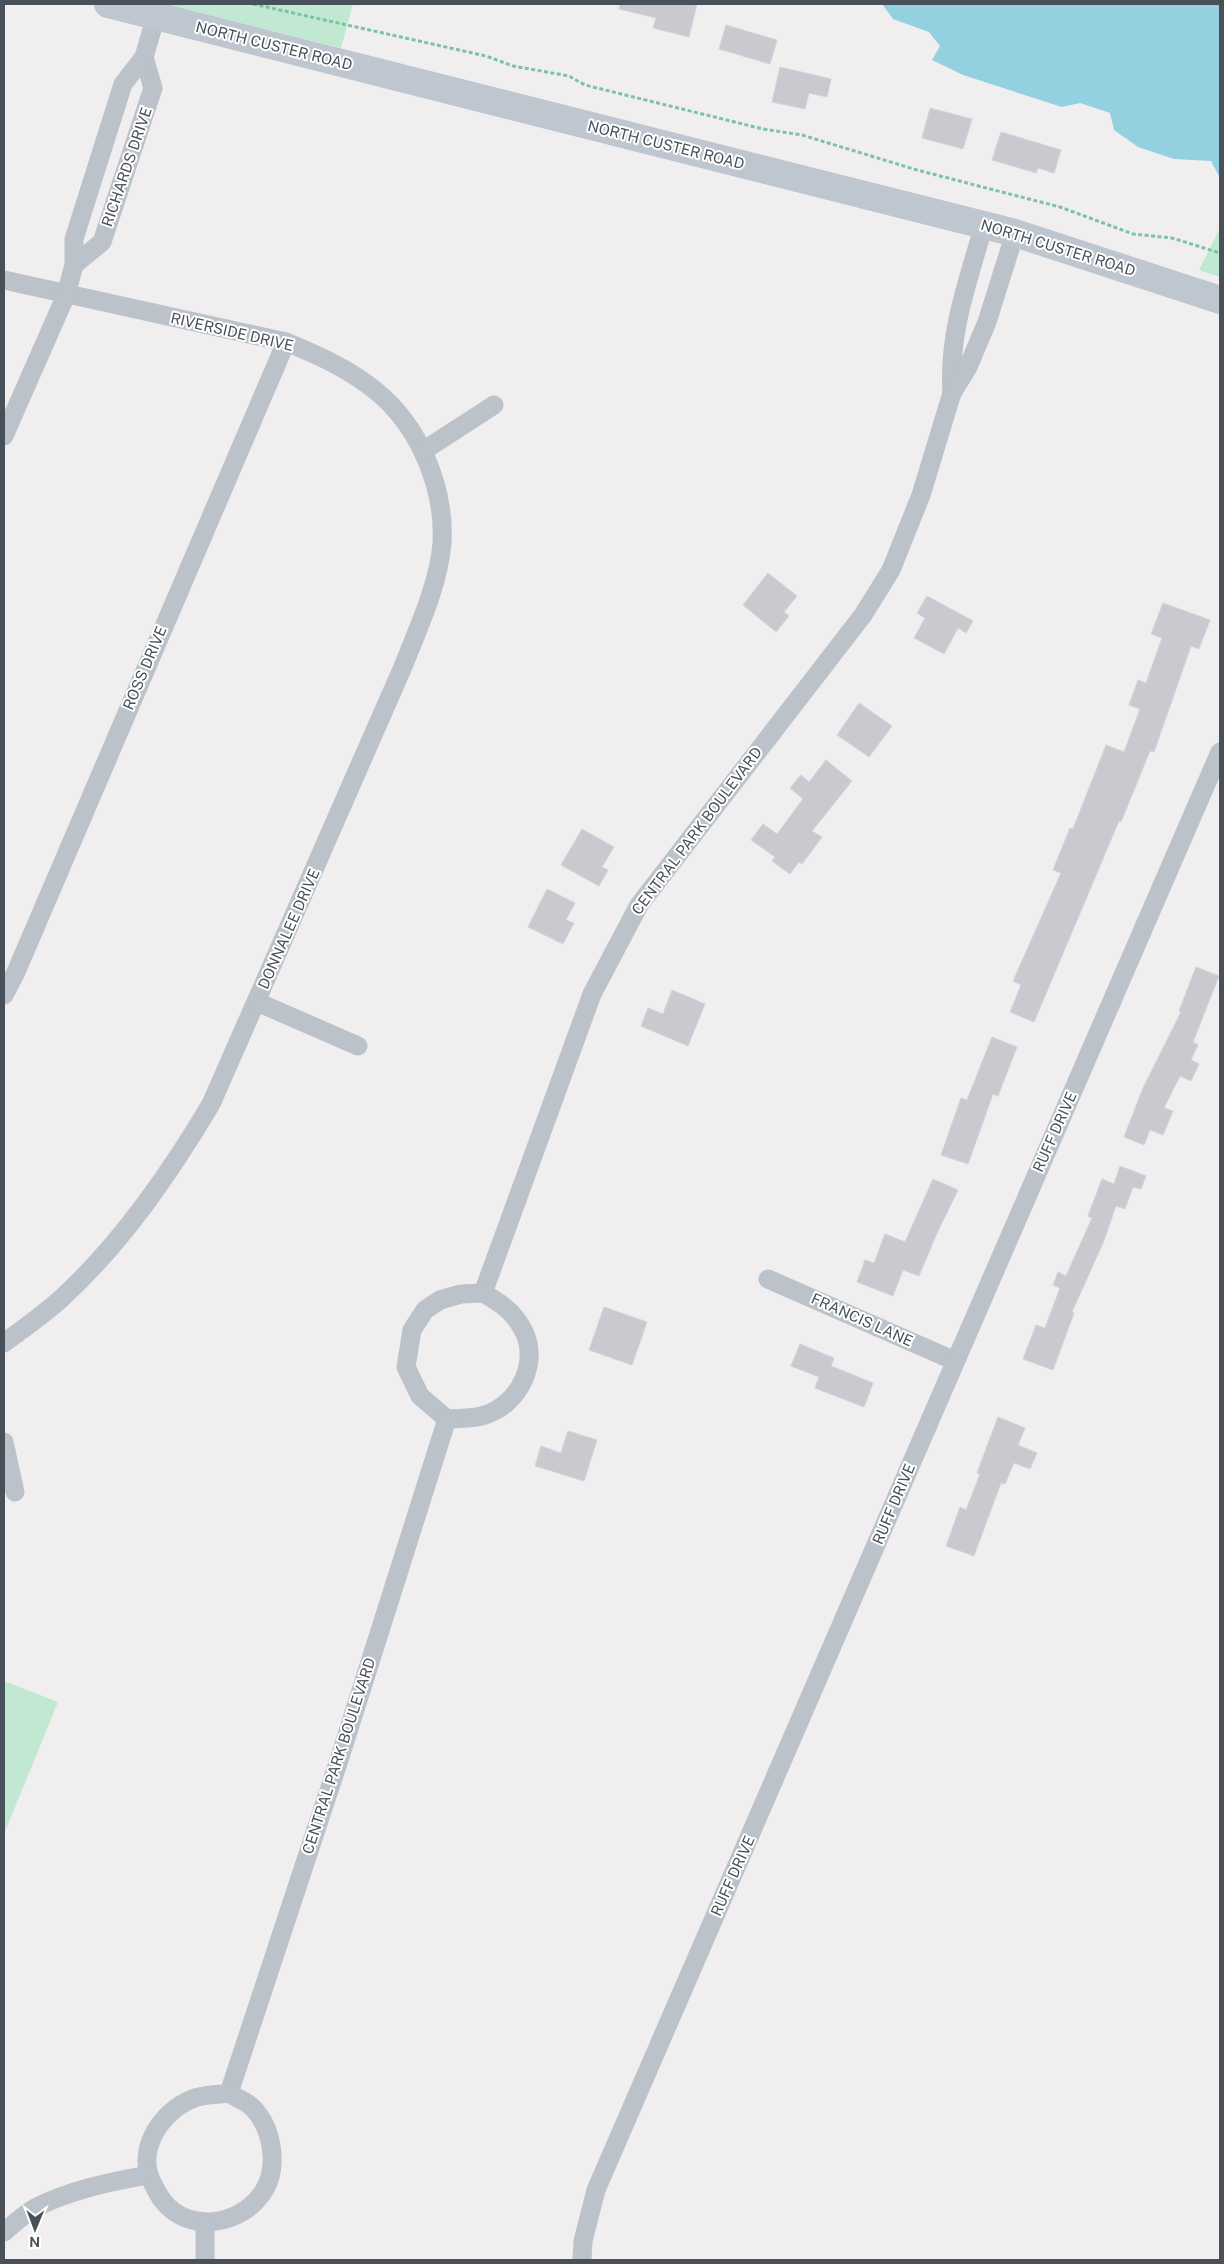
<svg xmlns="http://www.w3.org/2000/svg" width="1224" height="2264" viewBox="0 0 1224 2264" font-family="'Public Sans',sans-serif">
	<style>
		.green { fill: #c1e9d1 }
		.water { fill: #93d1e1 }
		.building { fill: #c9cad0; stroke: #d3d4d9 }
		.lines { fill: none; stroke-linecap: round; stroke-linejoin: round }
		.path { stroke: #7dc3a1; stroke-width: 3; stroke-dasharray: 4 2.5; stroke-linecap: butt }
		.street { stroke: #bbc2c9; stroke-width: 19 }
		.secondary { stroke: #bec6d0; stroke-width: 28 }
		.labels { text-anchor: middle; stroke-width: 4; stroke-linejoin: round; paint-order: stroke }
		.street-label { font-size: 15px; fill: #485159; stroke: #fff }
	</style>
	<rect width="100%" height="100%" fill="#f0eeee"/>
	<g class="green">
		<polygon points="163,4 353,4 341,48"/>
		<polygon points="1220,228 1220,277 1199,270"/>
		<polygon points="4,1681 58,1702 4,1834"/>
	</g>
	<polygon class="water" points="882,4 1220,4 1220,178 1211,161 1174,159 1138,147 1114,130 1110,113 1080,103 1062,107 963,75 932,60 940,46 929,32 893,19"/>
	<g class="building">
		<polygon points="620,4 697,4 689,37 653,28 656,18 619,9"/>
		<polygon points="726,25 777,40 770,64 719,49"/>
		<polygon points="780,67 831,79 827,97 809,93 805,109 772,102"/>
		<polygon points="930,108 972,119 963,149 922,138"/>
		<polygon points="1001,132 1061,150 1054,173 1038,168 1036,173 992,160"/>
		<polygon points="768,573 797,596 784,612 789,616 776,632 743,605"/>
		<polygon points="927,596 973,621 966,633 958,628 944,654 914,638 925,618 917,613"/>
		<polygon points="1163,603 1210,620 1199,649 1191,646 1154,752 1150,751 1121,822 1119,821 1034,1022 1010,1012 1021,985 1013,981 1061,873 1053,870 1070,828 1073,829 1106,745 1124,752 1140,709 1129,705 1138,680 1146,683 1162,638 1151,634"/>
		<polygon points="859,703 892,726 869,757 837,735"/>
		<polygon points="826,760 852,781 812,831 822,837 802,864 799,862 790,874 772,861 775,857 751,840 763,824 777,834 803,799 790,788 801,775 809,782"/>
		<polygon points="582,829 614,847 602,867 608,870 599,886 561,865"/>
		<polygon points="547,889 575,903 566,920 574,923 563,944 528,927"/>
		<polygon points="1196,967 1219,976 1193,1042 1198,1045 1191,1060 1199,1064 1191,1081 1180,1076 1164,1108 1173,1111 1163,1135 1150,1130 1144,1145 1124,1137 1143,1088 1181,1012 1179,1011"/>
		<polygon points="672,990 705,1004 688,1046 641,1026 648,1008 663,1014"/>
		<polygon points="992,1037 1017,1047 998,1096 993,1094 968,1164 941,1155 961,1098 967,1100"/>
		<polygon points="1120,1166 1146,1176 1141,1189 1133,1187 1125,1209 1116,1206 1103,1243 1072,1312 1074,1313 1053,1370 1023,1359 1036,1325 1045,1328 1060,1288 1053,1285 1058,1272 1066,1276 1092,1218 1088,1216 1102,1179 1114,1184"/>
		<polygon points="933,1179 958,1190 937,1233 919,1276 903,1270 893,1296 857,1282 865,1260 874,1263 885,1234 905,1242"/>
		<polygon points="604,1307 647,1322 632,1365 589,1350"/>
		<polygon points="800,1344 834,1358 831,1366 873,1383 864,1407 815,1388 819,1377 791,1366"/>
		<polygon points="998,1417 1025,1428 1018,1445 1037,1453 1030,1469 1014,1463 1005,1484 1001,1483 974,1556 946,1546 960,1507 966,1510 980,1474 977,1473"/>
		<polygon points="568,1431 597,1440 584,1481 535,1466 541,1446 561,1453"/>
	</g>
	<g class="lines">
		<polyline class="path" points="253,4 486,56 513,66 569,76 585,85 763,129 802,135 917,170 1060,207 1133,234 1172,238 1220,253"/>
		<g class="street">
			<polyline points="74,265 102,242 153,88 144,57"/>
			<path d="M 4,280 L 286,342 C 318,355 349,369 376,391 C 419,426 445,487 442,543 C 439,584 417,631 402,669 L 211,1104 C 170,1173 123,1241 64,1296 C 46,1313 24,1328 4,1343"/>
			<path d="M 952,393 C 948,334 968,281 984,225"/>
			<polyline points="4,436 66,295 74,265 74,239 123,84 144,57 156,16"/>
			<polyline points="423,451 494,405"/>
			<polyline points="4,995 16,972 286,342"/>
			<polyline points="257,1002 358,1046"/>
			<polyline points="768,1279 955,1361"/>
			<polyline points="483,1293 592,994 639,905 863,615 891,570 921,495 952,393 968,367 987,322 1015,233"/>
			<path d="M 483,1293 C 499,1302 513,1311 522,1328 C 541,1360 520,1404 485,1415 C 474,1419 459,1418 447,1419 L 420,1396 L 406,1367 L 412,1330 L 425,1310 L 440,1300 L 461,1294 Z"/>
			<polyline points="4,1442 15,1492"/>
			<polyline points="229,2093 339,1760 447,1419"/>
			<path d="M 229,2093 C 236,2098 246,2101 252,2107 C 273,2128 280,2170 261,2195 C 238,2226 188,2233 163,2201 C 159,2196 156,2190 153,2184 C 135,2152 160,2112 192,2099 C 202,2094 218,2095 229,2093 Z"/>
			<polyline points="205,2223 205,2260"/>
			<path d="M 4,2232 C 14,2224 24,2214 35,2208 C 70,2190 109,2182 148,2175"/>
			<polyline points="582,2260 583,2241 596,2190 1220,752"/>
		</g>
		<polyline class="secondary" points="108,4 1015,233 1220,300"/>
	</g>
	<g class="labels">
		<g class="street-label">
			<text transform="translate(274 46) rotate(14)" y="5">NORTH CUSTER ROAD</text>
			<text transform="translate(666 145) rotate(14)" y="5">NORTH CUSTER ROAD</text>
			<text transform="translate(127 167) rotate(-71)" y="5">RICHARDS DRIVE</text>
			<text transform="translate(1058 248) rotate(17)" y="5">NORTH CUSTER ROAD</text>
			<text transform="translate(232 332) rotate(13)" y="5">RIVERSIDE DRIVE</text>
			<text transform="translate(145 668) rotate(-67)" y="5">ROSS DRIVE</text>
			<text transform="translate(697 831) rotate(-53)" y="5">CENTRAL PARK BOULEVARD</text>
			<text transform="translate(289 929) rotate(-66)" y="5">DONNALEE DRIVE</text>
			<text transform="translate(1055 1132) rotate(-66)" y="5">RUFF DRIVE</text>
			<text transform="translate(862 1320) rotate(24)" y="5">FRANCIS LANE</text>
			<text transform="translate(894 1504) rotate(-67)" y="5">RUFF DRIVE</text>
			<text transform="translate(339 1756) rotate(-72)" y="5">CENTRAL PARK BOULEVARD</text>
			<text transform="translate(733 1876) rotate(-66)" y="5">RUFF DRIVE</text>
		</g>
	</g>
	<rect width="1224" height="2264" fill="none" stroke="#485159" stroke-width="10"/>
	<g transform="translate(35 2229) rotate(181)" stroke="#ffffff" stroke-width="4" paint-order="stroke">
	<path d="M0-4L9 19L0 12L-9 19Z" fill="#485159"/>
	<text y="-8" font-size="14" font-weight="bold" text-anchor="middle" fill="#485159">N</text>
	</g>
</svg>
